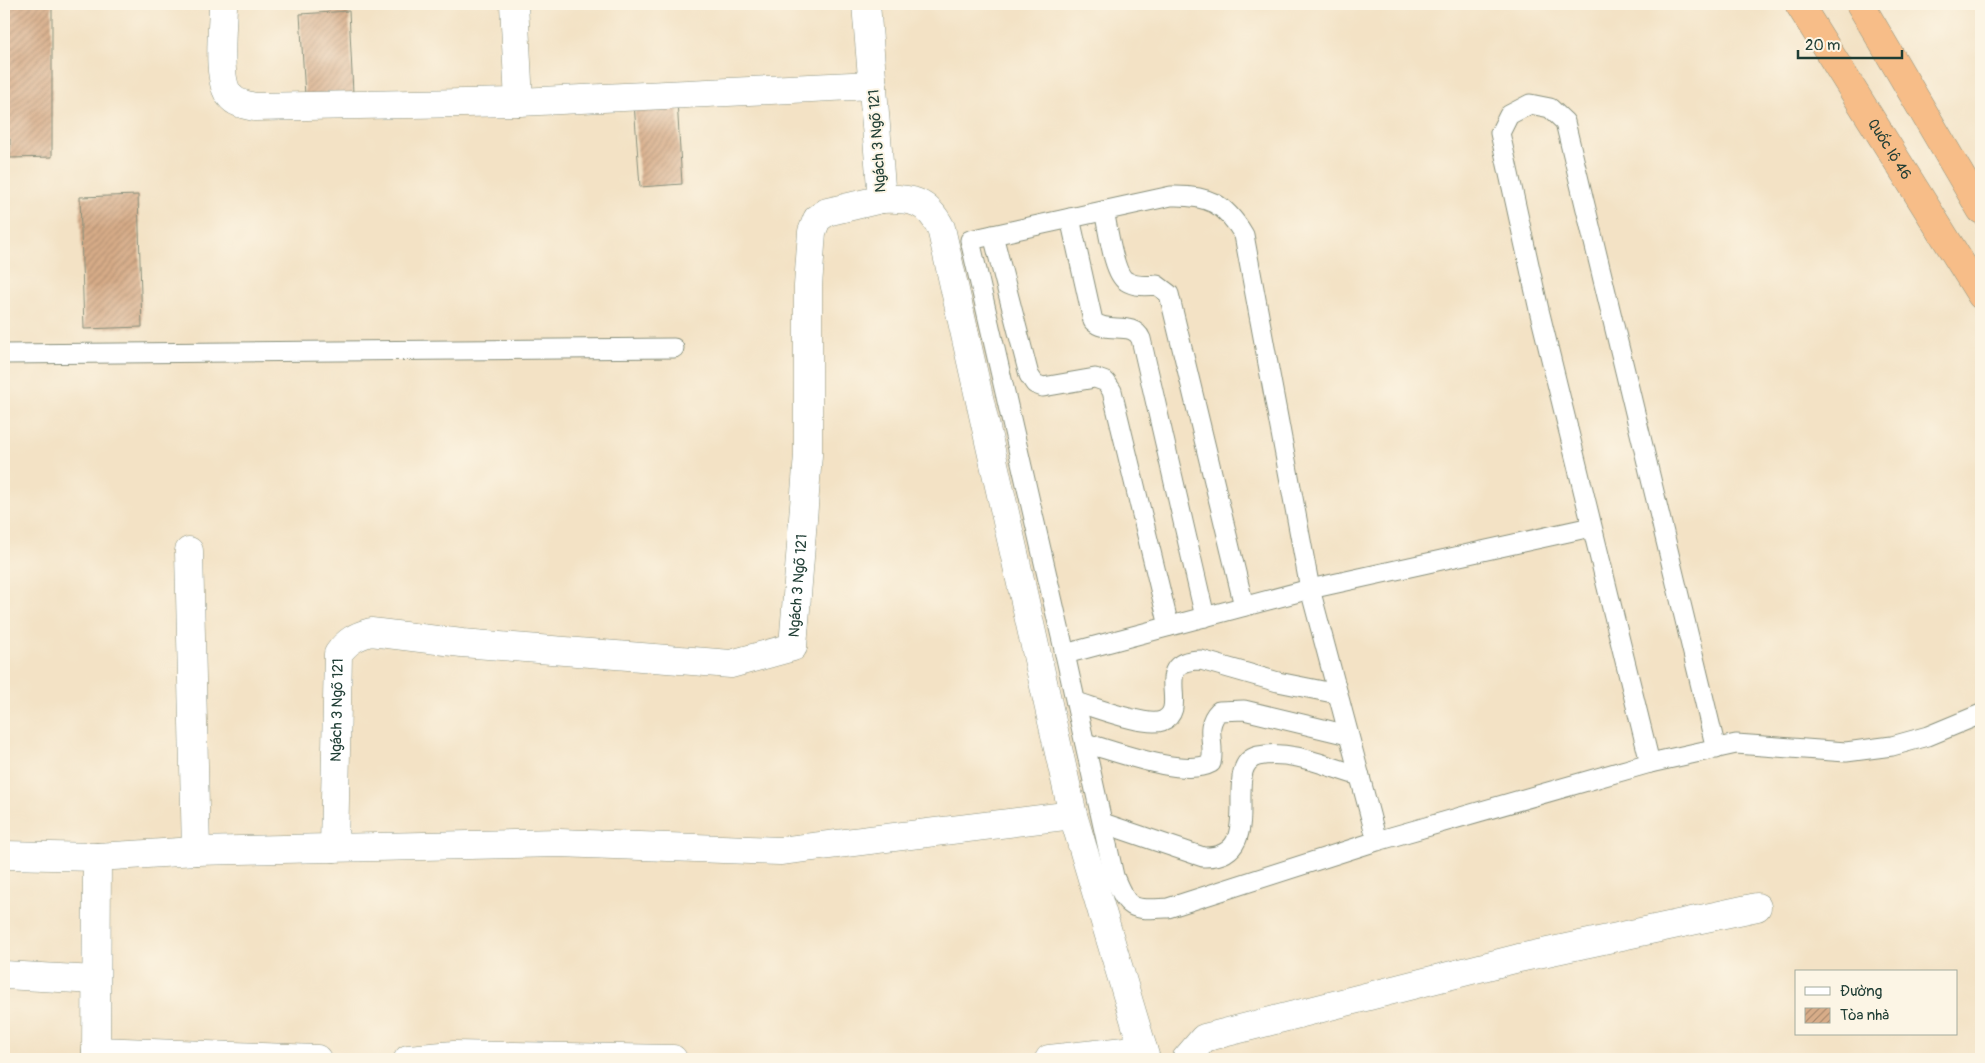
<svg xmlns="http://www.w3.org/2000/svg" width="1985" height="1063" viewBox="0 0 1985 1063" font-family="Pangolin,sans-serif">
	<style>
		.building { fill: url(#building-hatch) }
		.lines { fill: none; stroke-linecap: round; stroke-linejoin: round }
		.service-casing { stroke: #89907c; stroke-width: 21 }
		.minor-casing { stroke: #89907c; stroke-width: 29 }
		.trunk-casing { stroke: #89907c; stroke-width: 29 }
		.service { stroke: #fff; stroke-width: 19 }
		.minor { stroke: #fff; stroke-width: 28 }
		.trunk { stroke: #f7bd88; stroke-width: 28 }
		.labels { text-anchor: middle; stroke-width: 4; stroke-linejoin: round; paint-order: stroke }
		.street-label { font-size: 15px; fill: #1f3d34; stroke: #fcf5e5 }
	</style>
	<defs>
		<pattern id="building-hatch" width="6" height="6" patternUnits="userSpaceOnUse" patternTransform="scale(1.25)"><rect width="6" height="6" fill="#d7ac88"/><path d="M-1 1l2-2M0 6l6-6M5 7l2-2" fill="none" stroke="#ae8d70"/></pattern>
	</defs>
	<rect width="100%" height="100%" fill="#fcf5e5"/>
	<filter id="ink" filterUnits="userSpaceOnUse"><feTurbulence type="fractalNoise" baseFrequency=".02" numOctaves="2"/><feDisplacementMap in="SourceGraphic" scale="10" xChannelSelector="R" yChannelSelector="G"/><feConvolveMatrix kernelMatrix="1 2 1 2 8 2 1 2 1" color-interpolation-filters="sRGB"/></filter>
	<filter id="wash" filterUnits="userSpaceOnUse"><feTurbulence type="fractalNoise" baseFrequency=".0096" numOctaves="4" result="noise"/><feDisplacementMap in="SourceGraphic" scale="20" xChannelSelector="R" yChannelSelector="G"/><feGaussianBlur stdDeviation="1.12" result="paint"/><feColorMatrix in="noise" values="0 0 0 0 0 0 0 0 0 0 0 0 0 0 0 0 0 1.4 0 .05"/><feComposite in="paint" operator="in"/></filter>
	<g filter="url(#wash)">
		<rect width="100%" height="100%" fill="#f3e2c5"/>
		<g id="blocks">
			<g class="building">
				<polygon points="4,4 52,4 52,157 10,158 10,139 4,139"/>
				<polygon points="349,11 353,93 305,96 300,14"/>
				<polygon points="677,100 682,184 640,187 634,103"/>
				<polygon points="138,195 142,327 84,329 80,197"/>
			</g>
		</g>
	</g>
	<g filter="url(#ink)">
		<use href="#blocks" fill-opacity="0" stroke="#89907c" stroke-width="1"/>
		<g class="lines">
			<defs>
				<g id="service">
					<path d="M 1104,211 C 1108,227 1113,273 1126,281 C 1135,287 1147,286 1157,285 L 1169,294 L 1244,606"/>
					<path d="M 1070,218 L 1093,321 C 1106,335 1133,320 1141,339 L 1205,617"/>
					<polyline points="993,235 1029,375 1035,384 1043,387 1095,378 1106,382 1112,391 1169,626"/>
					<polyline points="4,354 674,348"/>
					<polyline points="1065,654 1310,589 1591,527"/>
					<path d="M 1076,702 C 1094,707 1145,727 1162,721 C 1192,709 1148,660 1201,660 L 1278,682 L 1338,694"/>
					<path d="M 1085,743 C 1115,751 1184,778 1211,763 C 1216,744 1203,727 1219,711 L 1244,710 L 1348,735"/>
					<polyline points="1650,763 1539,310 1500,133 1509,115 1530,104 1550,108 1565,122 1716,749"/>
					<path d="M 1103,823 L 1203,857 C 1271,859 1218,765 1258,756 C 1291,749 1328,767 1360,776"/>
					<path d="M 1377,841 L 1168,908 C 1132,910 1128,911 1114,876 L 1065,654 L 970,240 L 1171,196 C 1208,195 1225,203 1244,235 L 1310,589 L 1377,841 L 1650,763 L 1736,744 L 1846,752 L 1892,746 L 1928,736 L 1981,714"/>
				</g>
				<g id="minor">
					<path d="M 223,4 C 223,25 216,81 230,96 C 236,104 246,105 255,107 L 519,102 L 514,4"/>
					<polyline points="519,102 873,85"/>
					<path d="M 882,199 C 911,198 927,200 941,228 L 1073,815 L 1146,1059"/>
					<polyline points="189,551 196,851"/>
					<path id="s1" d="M 334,848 L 338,654 C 347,641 356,636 371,632 L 462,643 L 731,664 L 793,647 L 808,455 L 808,286 L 812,232 L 817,219 L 827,212 L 882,199 L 866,4"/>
					<polyline points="4,855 97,857 196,851 559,843 780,851 1073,815"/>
					<polyline points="4,975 96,980"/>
					<polyline points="96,1051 317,1059"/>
					<polyline points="96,1059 97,857"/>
					<polyline points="408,1059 454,1055 673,1059"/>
					<polyline points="1049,1059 1143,1049"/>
					<polyline points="1186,1059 1204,1038 1519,958 1757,907"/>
				</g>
				<g id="trunk">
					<path id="s2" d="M 1799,4 L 1981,295"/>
					<polyline points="1860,4 1981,210"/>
				</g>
			</defs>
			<use href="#service" class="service-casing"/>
			<use href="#minor" class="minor-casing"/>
			<use href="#trunk" class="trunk-casing"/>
			<use href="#service" class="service"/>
			<use href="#minor" class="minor"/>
			<use href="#trunk" class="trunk"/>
		</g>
	</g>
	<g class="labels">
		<g class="street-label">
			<text transform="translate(877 141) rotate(-94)" y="5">Ngách 3 Ngõ 121</text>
			<text dy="5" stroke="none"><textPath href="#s2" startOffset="171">Quốc lộ 46</textPath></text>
			<text dy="5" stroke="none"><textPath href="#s1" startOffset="722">Ngách 3 Ngõ 121</textPath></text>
			<text dy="5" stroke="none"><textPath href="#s1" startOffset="138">Ngách 3 Ngõ 121</textPath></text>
		</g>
	</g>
	<rect width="1985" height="1063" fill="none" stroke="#fcf5e5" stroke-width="20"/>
	<rect x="1795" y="970" width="162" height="65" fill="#fcf5e5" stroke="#a4ab9e"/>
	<rect x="1805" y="987" width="25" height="8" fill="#ffffff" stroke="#a4ab9e"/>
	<text x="1840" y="996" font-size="15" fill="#1f3d34">Đường</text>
	<rect x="1805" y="1008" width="25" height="15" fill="url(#building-hatch)" stroke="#a4ab9e"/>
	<text x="1840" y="1020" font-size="15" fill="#1f3d34">Tòa nhà</text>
	<path d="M1798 50v8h104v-8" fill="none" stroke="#1f3d34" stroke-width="2.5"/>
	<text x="1805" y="50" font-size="15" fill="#1f3d34" stroke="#fcf5e5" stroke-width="4" paint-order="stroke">20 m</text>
</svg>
